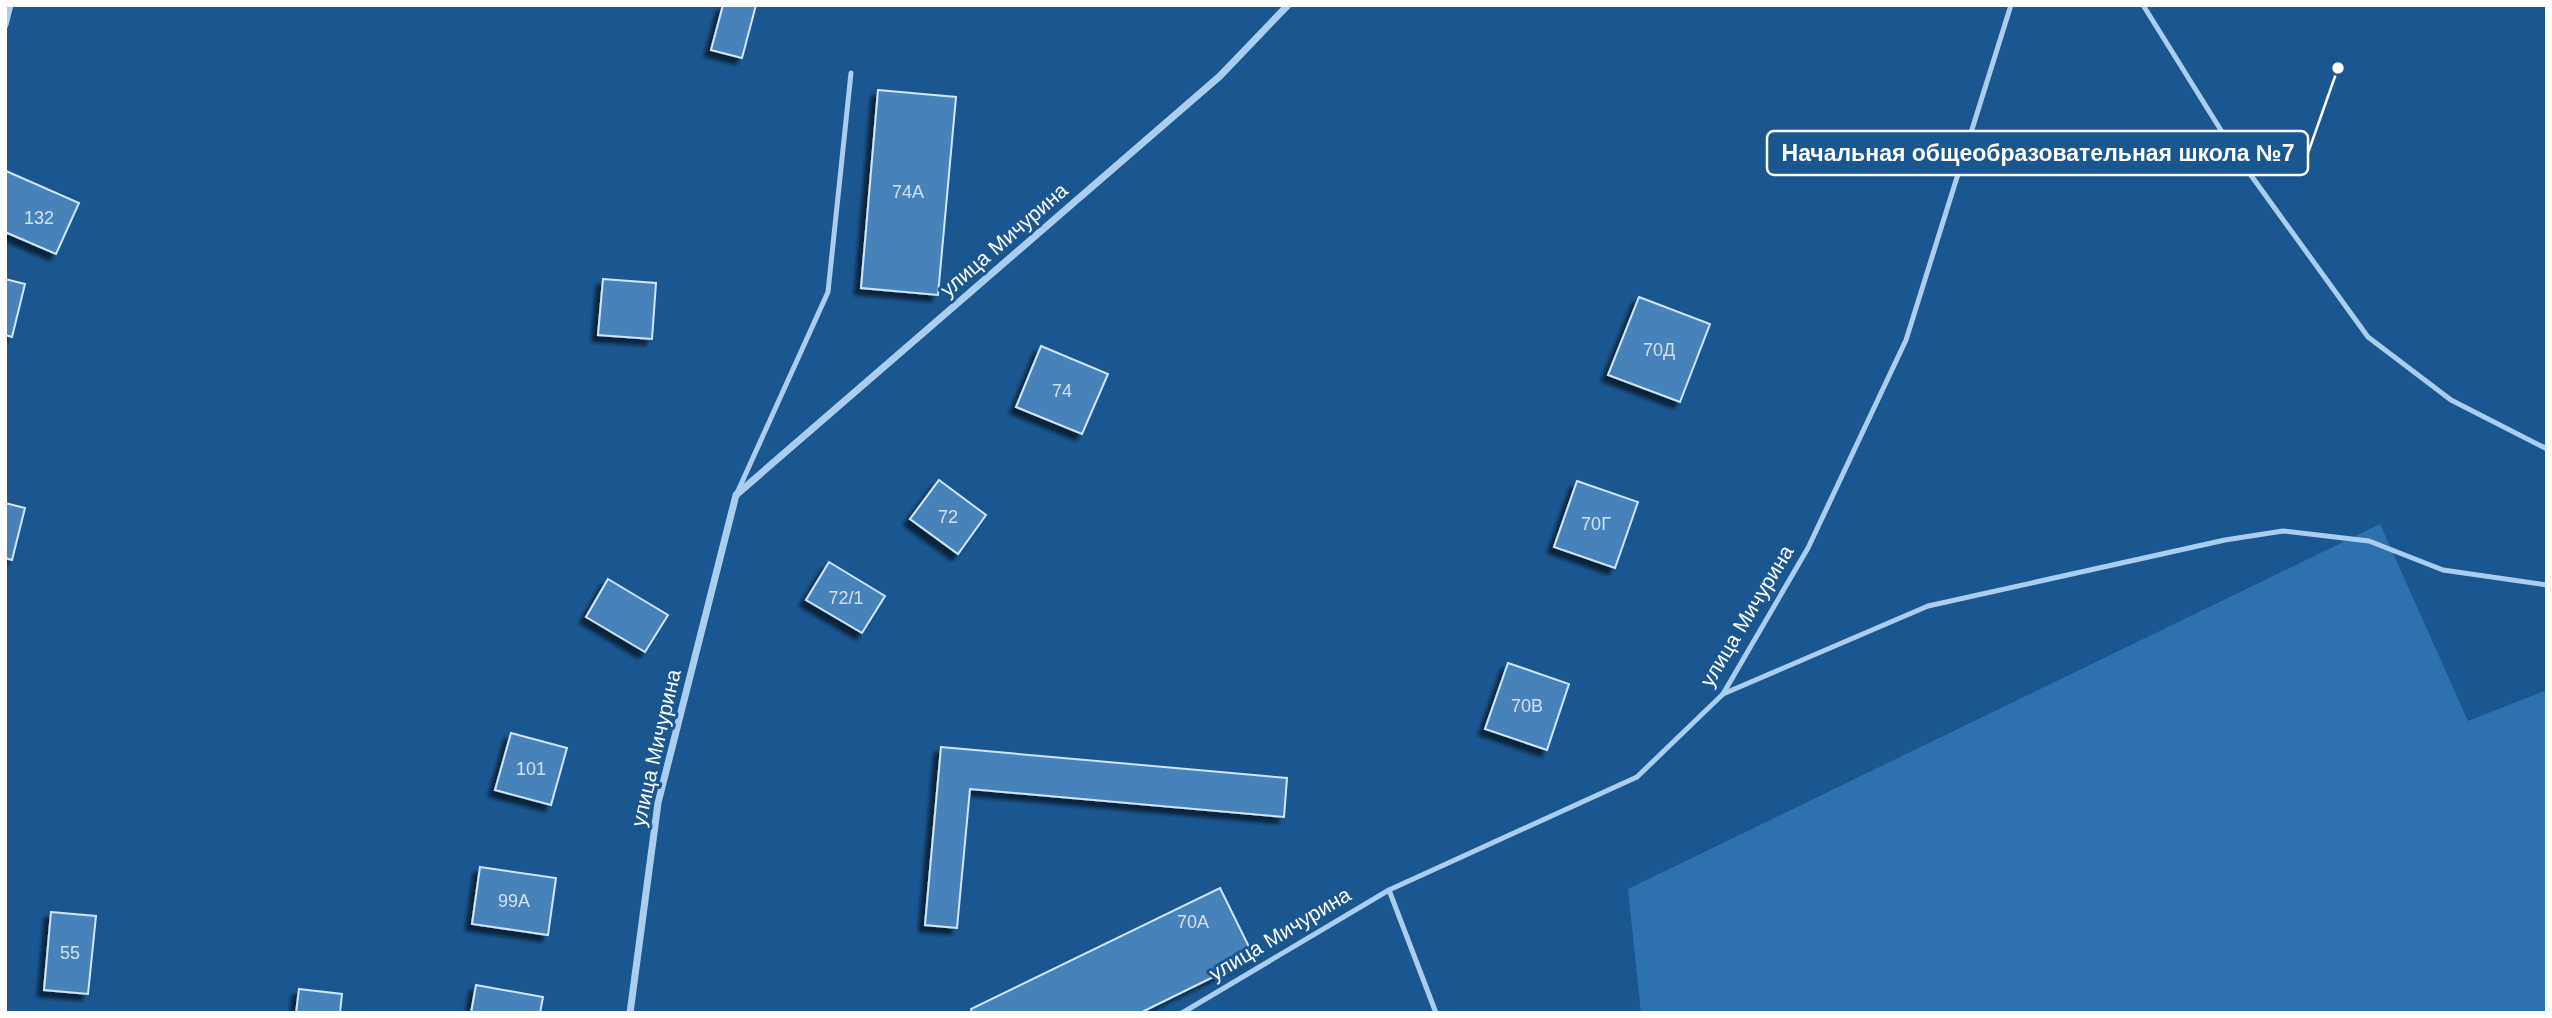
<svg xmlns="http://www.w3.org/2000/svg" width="2552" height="1018" viewBox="0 0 2552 1018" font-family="Helvetica,sans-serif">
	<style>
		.green { fill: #2d71af }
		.building { fill: #4783ba; stroke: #cfe6fb; stroke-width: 2; filter: url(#shadow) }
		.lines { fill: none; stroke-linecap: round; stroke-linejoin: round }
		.lane { stroke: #a9ceef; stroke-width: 5 }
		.street { stroke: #a9ceef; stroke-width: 7 }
		.labels { text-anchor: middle; stroke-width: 6; stroke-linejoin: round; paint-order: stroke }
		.number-label { font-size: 18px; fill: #d1e0ee }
		.street-label { font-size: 21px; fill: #fff; stroke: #1a5791 }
		.leader { fill: none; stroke: #fff; stroke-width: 2.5 }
		.callout-dot { fill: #fff; stroke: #1a5791; stroke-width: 2.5 }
		.callout { fill: #1a5791; stroke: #fff; stroke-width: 2.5 }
		.callout-label { font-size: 23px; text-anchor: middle; font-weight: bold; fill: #fff }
	</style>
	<defs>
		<filter id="shadow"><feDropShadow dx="-6" dy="6" stdDeviation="2" flood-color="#0009"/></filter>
	</defs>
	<rect width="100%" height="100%" fill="#1a5791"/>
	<polygon class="green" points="2380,524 2468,721 2547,690 2547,1013 1641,1013 1628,889"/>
	<g class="building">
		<polygon points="723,5 756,5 742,58 711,50"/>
		<polygon points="878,90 956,97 938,295 861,288"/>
		<polygon points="6,171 79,203 56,254 5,232"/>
		<polygon points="5,279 25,284 12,337 5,335"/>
		<polygon points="603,279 656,283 652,339 598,335"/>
		<polygon points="1639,297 1710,324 1680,402 1608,375"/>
		<polygon points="1041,346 1108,374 1082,434 1016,407"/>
		<polygon points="939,480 986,515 958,554 910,519"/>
		<polygon points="1577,481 1638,502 1615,568 1554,547"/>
		<polygon points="5,503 25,508 12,560 5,558"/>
		<polygon points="829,562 885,596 862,633 806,600"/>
		<polygon points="608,579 668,615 645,652 586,617"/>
		<polygon points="1508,663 1569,684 1547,750 1485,729"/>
		<polygon points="511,733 567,748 551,805 495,790"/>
		<polygon points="941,747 1287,778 1284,817 970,789 957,928 925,925"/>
		<polygon points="480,867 556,878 548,935 472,924"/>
		<polygon points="1220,888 1254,957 1140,1013 972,1013 971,1009"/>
		<polygon points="51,912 96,916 88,994 44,990"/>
		<polygon points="476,985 543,997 540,1013 471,1013"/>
		<polygon points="299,989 342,994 340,1013 296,1013"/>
	</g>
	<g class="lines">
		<g class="lane">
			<polyline points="2143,5 2237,156 2368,337 2451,400 2547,449"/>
			<polyline points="737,493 828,292 851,73"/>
			<polyline points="1723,694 1928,606 2225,540 2283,531 2369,541 2443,570 2547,585"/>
			<polyline points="1389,890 1436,1013"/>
			<polyline points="1182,1013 1389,890 1637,777 1723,694 1808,548 1906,340 2011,5"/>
		</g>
		<g class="street">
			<polyline points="5,25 10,5"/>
			<polyline points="630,1013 658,803 736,495 1220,76 1288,5"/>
		</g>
	</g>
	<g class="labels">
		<g class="number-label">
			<text x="908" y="198">74А</text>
			<text x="39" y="224">132</text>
			<text x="1659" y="356">70Д</text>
			<text x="1062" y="397">74</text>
			<text x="948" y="523">72</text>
			<text x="1596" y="530">70Г</text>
			<text x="846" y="604">72/1</text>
			<text x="1527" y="712">70В</text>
			<text x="531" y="775">101</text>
			<text x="514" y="907">99А</text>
			<text x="1193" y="928">70А</text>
			<text x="70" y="959">55</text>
		</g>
		<g class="street-label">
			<text transform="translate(1004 240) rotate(-41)" y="7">улица Мичурина</text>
			<text transform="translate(1747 616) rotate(-59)" y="7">улица Мичурина</text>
			<text transform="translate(656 748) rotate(-77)" y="7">улица Мичурина</text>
			<text transform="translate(1280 934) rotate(-31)" y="7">улица Мичурина</text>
		</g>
	</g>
	<path class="leader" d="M2338 68L2308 153"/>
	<circle class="callout-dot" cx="2338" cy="68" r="7"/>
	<rect class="callout" x="1767" y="131" width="541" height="44" rx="7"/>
	<g class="callout-label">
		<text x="2038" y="161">Начальная общеобразовательная школа №7</text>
	</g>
	<rect width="2552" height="1018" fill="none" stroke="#ffffff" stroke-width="14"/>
</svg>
